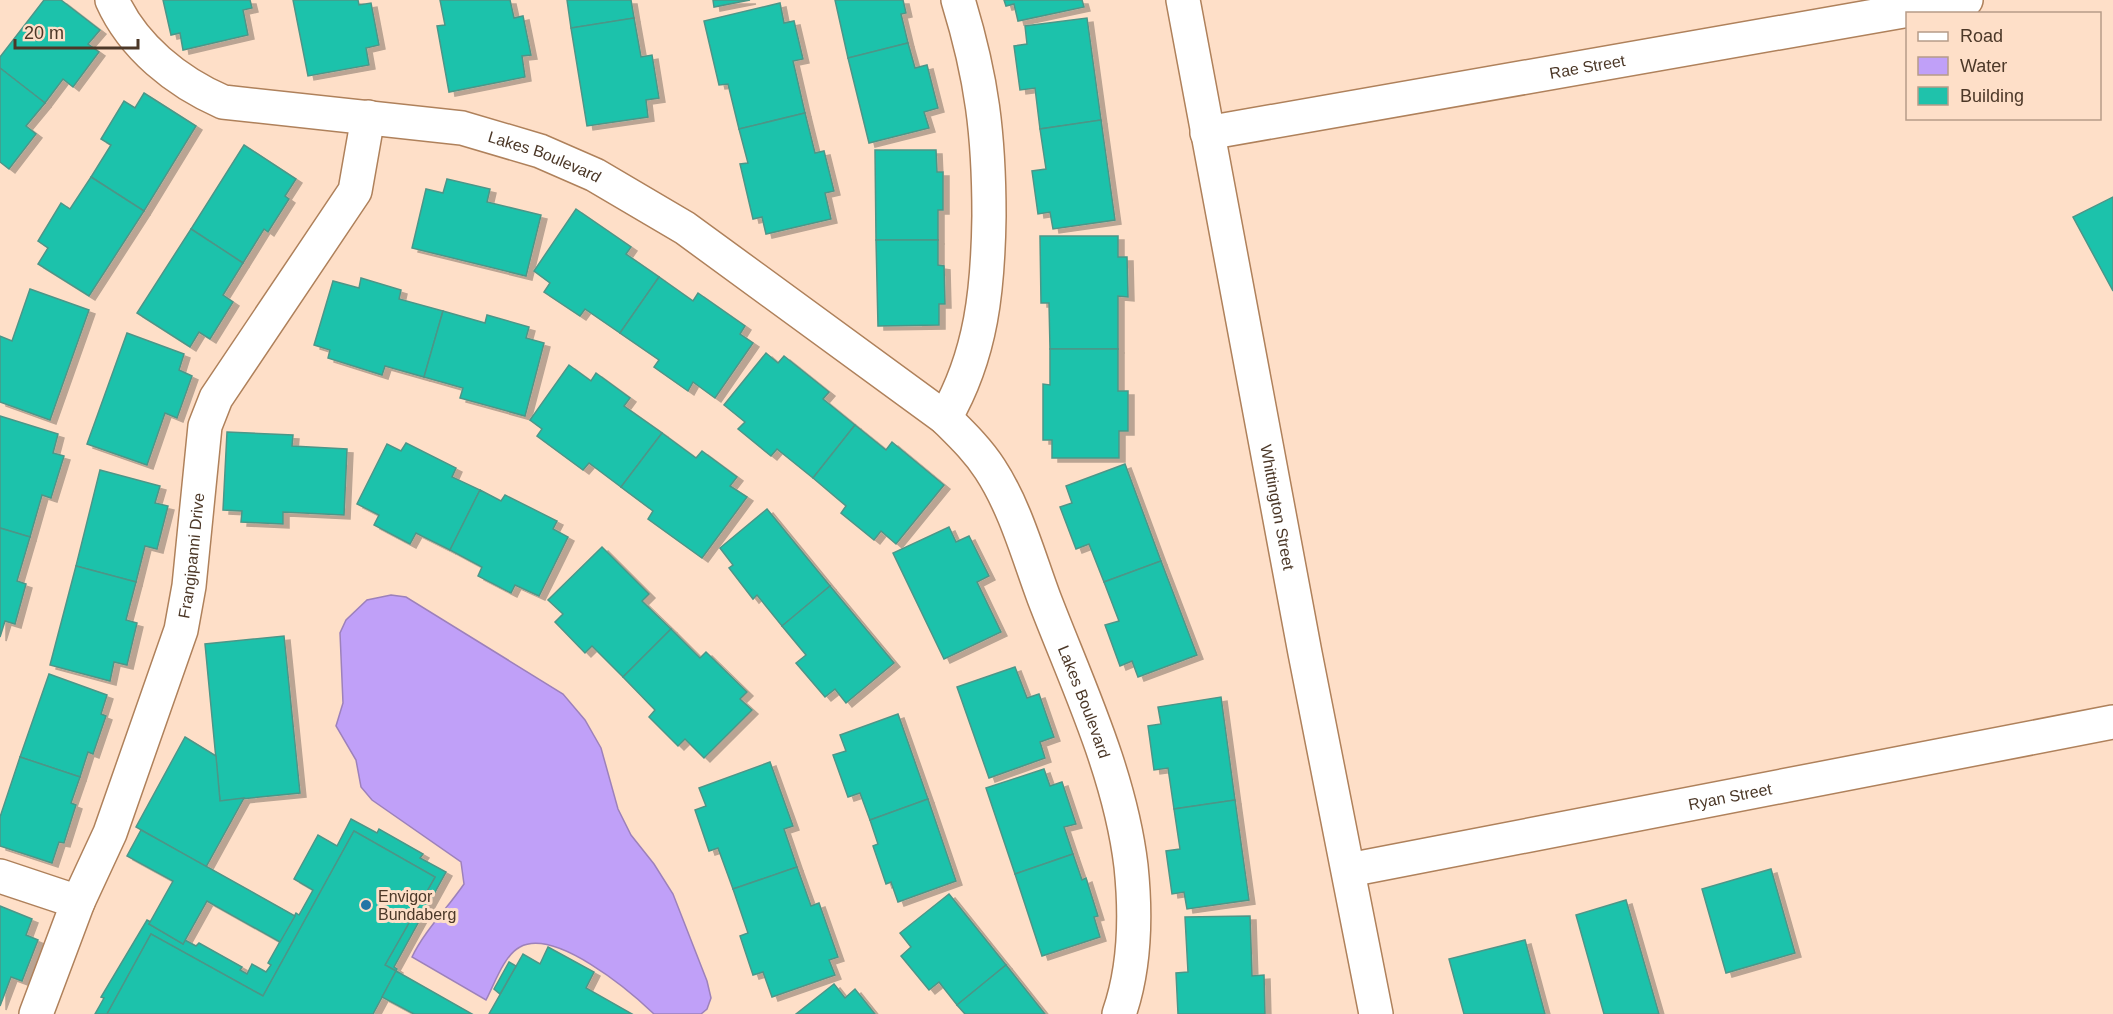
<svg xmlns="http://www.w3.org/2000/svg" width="2113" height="1014" viewBox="0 0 2113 1014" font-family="Helvetica,sans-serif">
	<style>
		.water { fill: #c0a0f8; stroke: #9d81ba; stroke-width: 1.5 }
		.building { fill: #1fc2ab; stroke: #4c9688; stroke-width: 1.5; filter: url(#shadow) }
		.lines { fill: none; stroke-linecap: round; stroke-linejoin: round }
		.minor-casing { stroke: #af815b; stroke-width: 36 }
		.minor { stroke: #fff; stroke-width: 33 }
		.poi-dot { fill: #2375a6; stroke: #fedfc8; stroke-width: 2 }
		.labels { text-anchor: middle; stroke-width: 6; stroke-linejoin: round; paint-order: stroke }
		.street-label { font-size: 16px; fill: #4c3828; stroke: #fedfc8 }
		.poi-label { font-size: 16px; fill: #4c3828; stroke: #fedfc8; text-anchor: start }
	</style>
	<defs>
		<filter id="shadow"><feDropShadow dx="6" dy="4" stdDeviation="0" flood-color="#0004"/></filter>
	</defs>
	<rect width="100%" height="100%" fill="#fedfc8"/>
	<path class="water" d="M 391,595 L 406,597 L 563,694 L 585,720 L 601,748 L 618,809 L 631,835 L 654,864 L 673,894 L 707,981 L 711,998 L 707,1009 L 701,1014 L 654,1014 C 629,990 555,928 520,947 C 504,955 494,985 486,1000 L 412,957 C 425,930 447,909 464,884 L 461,862 L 372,800 L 361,787 L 356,760 L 336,726 L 343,703 L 340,633 L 346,620 L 367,600 Z"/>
	<g class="building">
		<polygon points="44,0 61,0 100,30 88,44 99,52 73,87 63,79 45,103 0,68 0,57"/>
		<polygon points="163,0 250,0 252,8 243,10 248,35 183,50 180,33 171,35"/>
		<polygon points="293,0 358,0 359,5 371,3 379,45 366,48 369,65 308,76"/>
		<polygon points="440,0 510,0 514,18 523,16 531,55 522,56 525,77 449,92 437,26 445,25"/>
		<polygon points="567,0 631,0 634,18 571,28"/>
		<polygon points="713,0 750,0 714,7"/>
		<polygon points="835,0 903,0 906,13 901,14 908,43 848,58"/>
		<polygon points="1004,0 1082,0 1084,7 1018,21 1014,4 1006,6"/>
		<polygon points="780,3 784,23 794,21 803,59 793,61 805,113 739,129 728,84 719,85 704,21"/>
		<polygon points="634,18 641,57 652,55 659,98 646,100 648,117 587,126 571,28"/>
		<polygon points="1087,18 1101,120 1040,129 1035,88 1020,90 1014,46 1027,44 1025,26"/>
		<polygon points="908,43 915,68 927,65 938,108 924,112 929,128 869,143 848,58"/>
		<polygon points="0,68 45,103 26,126 36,134 9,169 0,162"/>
		<polygon points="144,93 196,126 144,211 91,177 111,145 101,139 124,101 135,108"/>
		<polygon points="805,113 815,153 824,151 834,191 825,193 831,219 766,234 762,217 753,219 740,164 748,163 739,129"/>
		<polygon points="1101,120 1115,220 1053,229 1050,212 1038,214 1032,171 1046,169 1040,129"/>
		<polygon points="244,145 296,179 285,196 289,199 268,232 264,229 243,263 191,229"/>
		<polygon points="875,150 936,150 937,172 943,172 943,210 938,210 938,240 876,240"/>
		<polygon points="91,177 144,211 89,296 38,264 48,248 38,241 61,203 70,209"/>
		<polygon points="447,179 490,189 487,202 541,215 526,276 412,248 426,189 443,193"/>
		<polygon points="2113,197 2113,291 2073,217"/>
		<polygon points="576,209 631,247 626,254 659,277 620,333 585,309 580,316 544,292 550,283 534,271"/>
		<polygon points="191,229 243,263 223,295 233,302 210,339 199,332 190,347 137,313"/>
		<polygon points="1040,236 1118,236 1118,257 1127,257 1128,297 1118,296 1118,349 1050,349 1049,303 1041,303"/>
		<polygon points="876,240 938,240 938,265 944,266 945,304 939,304 939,325 878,326"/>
		<polygon points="659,277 693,301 698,293 745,326 740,334 753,343 715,398 693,382 688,391 654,367 659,360 620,333"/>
		<polygon points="361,278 401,290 399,299 443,311 424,377 385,366 382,375 328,358 330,350 314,345 333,281 359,288"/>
		<polygon points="30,289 89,310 50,420 0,402 0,336 12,341"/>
		<polygon points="443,311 485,323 487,315 529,327 526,338 544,343 525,416 460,398 463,388 424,377"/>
		<polygon points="127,333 184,354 179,370 192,376 177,418 165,413 147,465 87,444"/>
		<polygon points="1050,349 1118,349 1118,391 1128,391 1128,431 1119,431 1119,458 1052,458 1052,440 1043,440 1043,384 1050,385"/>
		<polygon points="766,353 778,363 784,356 829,392 823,399 855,425 813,478 777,449 771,456 738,429 745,422 724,405"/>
		<polygon points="569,365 591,381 596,373 630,398 624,406 662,433 621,487 589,463 583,470 537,436 542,429 530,420"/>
		<polygon points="0,416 58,434 53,453 64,456 51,498 42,495 30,537 0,528"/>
		<polygon points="855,425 886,450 892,442 944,485 896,544 881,531 874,540 841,513 846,506 813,478"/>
		<polygon points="227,432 293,435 292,446 347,449 344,515 283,512 283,524 241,522 242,511 223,510"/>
		<polygon points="662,433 696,458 702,451 737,477 730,486 747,497 702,558 648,519 653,511 621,487"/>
		<polygon points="406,443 456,468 452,477 480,490 450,550 416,533 410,544 374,525 379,515 357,504 387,444 401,451"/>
		<polygon points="1125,464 1161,561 1104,582 1089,544 1076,549 1060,507 1072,503 1066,486"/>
		<polygon points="100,470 160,486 155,503 168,506 157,549 145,546 136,582 76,566"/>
		<polygon points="480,490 501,501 505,495 557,521 553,529 568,537 539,596 515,585 511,593 478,576 482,567 450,550"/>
		<polygon points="767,509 830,586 782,626 757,595 753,599 729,568 733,565 720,548"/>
		<polygon points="949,527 956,542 969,536 989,576 977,582 1001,632 944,659 893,553"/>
		<polygon points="0,528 30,537 17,581 26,584 15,624 5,621 0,637"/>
		<polygon points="602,547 649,594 642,601 671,629 623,677 592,646 585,653 555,622 563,614 548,600"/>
		<polygon points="1161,561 1197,655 1138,677 1132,661 1120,666 1105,625 1119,621 1104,582"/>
		<polygon points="76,566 136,582 126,620 137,623 127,665 114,662 110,681 50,665"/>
		<polygon points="830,586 894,663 846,703 835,689 825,697 796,663 806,655 782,626"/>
		<polygon points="671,629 700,658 706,652 747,692 740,699 752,710 704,758 685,739 678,746 649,717 655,710 623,677"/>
		<polygon points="284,636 300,793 220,801 205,644"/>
		<polygon points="1015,667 1027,698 1039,694 1054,737 1040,742 1045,758 989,778 957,687"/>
		<polygon points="49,674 107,695 101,714 106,716 93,754 88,752 80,777 20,757"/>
		<polygon points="1221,697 1235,800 1174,809 1168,768 1154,770 1148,726 1161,724 1158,707"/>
		<polygon points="898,714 928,799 870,820 860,793 848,797 833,755 846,751 840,735"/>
		<polygon points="185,737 216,756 220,801 244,798 206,867 136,827"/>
		<polygon points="20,757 80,777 71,803 76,805 64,843 59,842 52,863 0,846 0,817"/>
		<polygon points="770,762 793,826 784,829 797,867 733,889 718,848 709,851 695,810 706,806 699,788"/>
		<polygon points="1044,769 1050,786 1062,782 1076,824 1064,827 1073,854 1015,874 986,788"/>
		<polygon points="928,799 956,881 898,902 891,882 886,884 873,846 878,844 870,820"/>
		<polygon points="1235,800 1249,900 1187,909 1184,892 1172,894 1166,851 1180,849 1174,809"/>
		<polygon points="351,819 377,833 379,829 423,854 420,858 446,872 394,967 397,969 396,971 385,965 435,877 354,831 263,996 151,934 107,1014 95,1014 104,998 101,997 147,920 151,922 149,924 183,944 185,940 196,946 199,943 242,967 240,970 247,974 252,964 266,972 271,965 268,963 296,913 299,915 313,890 294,879 318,835 337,846"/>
		<polygon points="141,830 295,916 280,942 207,901 183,944 149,924 173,881 127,856"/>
		<polygon points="354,831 435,877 385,965 396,971 373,1014 107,1014 151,934 263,996"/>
		<polygon points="1073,854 1082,880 1086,878 1098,916 1094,917 1100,937 1042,956 1015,874"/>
		<polygon points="797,867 811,906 819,903 838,957 829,960 835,975 772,997 763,972 753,975 740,936 748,933 733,889"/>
		<polygon points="1771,869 1795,953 1726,973 1702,889"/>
		<polygon points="949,894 1006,965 957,1005 939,982 929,990 901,956 911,947 900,933"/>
		<polygon points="1626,900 1659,1014 1604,1014 1576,915"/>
		<polygon points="0,906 32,919 26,935 38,940 22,981 11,977 0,1006"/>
		<polygon points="1250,916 1252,976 1264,975 1265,1014 1178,1014 1176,973 1188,972 1185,917"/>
		<polygon points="1525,940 1545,1014 1464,1014 1449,959"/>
		<polygon points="548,947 594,972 586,988 632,1014 489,1014 523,954 540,964"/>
		<polygon points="509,962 516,966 500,994 494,989"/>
		<polygon points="1006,965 1045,1014 965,1014 957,1005"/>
		<polygon points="396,971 472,1014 414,1014 382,997"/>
		<polygon points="834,984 845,998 855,989 875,1014 796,1014"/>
	</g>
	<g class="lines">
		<defs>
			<g id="minor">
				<path id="s1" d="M 112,0 C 133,47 177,82 223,102 L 462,128 L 540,151 L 595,175 L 685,228 L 945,418 C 961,434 977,449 990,469 C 1015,507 1028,555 1044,598 C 1077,684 1120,773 1131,866 C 1136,914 1135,968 1119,1014"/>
				<path id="s2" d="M 1183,0 L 1305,653 L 1376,1014"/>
				<path id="s3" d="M 1207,133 L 1966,0"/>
				<path d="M 945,418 C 982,354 988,288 989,216 C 989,135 982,78 958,0"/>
				<path id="s4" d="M 1349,870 L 2113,722"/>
				<polyline points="0,876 78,902"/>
				<path id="s5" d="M 36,1014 L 78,902 L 110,833 L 181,630 L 189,586 L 205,426 L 216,398 L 355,191 L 368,117"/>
			</g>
		</defs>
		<use href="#minor" class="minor-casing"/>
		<use href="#minor" class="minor"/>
	</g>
	<circle class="poi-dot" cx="366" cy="905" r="6"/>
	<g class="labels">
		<g class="street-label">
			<text dy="6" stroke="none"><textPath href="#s3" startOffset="386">Rae Street</textPath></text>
			<text dy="6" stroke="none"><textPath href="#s1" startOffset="482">Lakes Boulevard</textPath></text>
			<text dy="6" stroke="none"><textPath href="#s2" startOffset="516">Whittington Street</textPath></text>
			<text dy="6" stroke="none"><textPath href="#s5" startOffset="486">Frangipanni Drive</textPath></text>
			<text dy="6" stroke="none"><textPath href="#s1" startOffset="1282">Lakes Boulevard</textPath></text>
			<text dy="6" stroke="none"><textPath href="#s4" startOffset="388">Ryan Street</textPath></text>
		</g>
		<g class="poi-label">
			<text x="378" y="902">Envigor<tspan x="378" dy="18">Bundaberg</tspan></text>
		</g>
	</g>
	<rect x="1906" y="12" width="195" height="108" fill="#fedfc8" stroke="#b79c88" stroke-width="1.5"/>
	<rect x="1918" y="32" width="30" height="9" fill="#ffffff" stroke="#b79c88" stroke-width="1.5"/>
	<text x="1960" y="42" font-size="18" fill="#4c3828">Road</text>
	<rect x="1918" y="57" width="30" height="18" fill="#c0a0f8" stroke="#b79c88" stroke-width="1.5"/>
	<text x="1960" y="72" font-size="18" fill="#4c3828">Water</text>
	<rect x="1918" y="87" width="30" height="18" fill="#1fc2ab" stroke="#b79c88" stroke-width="1.5"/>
	<text x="1960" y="102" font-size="18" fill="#4c3828">Building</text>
	<path d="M15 39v9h123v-9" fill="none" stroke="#4c3828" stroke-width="3"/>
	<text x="24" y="39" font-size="18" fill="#4c3828" stroke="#fedfc8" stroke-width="4.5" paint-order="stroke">20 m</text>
</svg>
